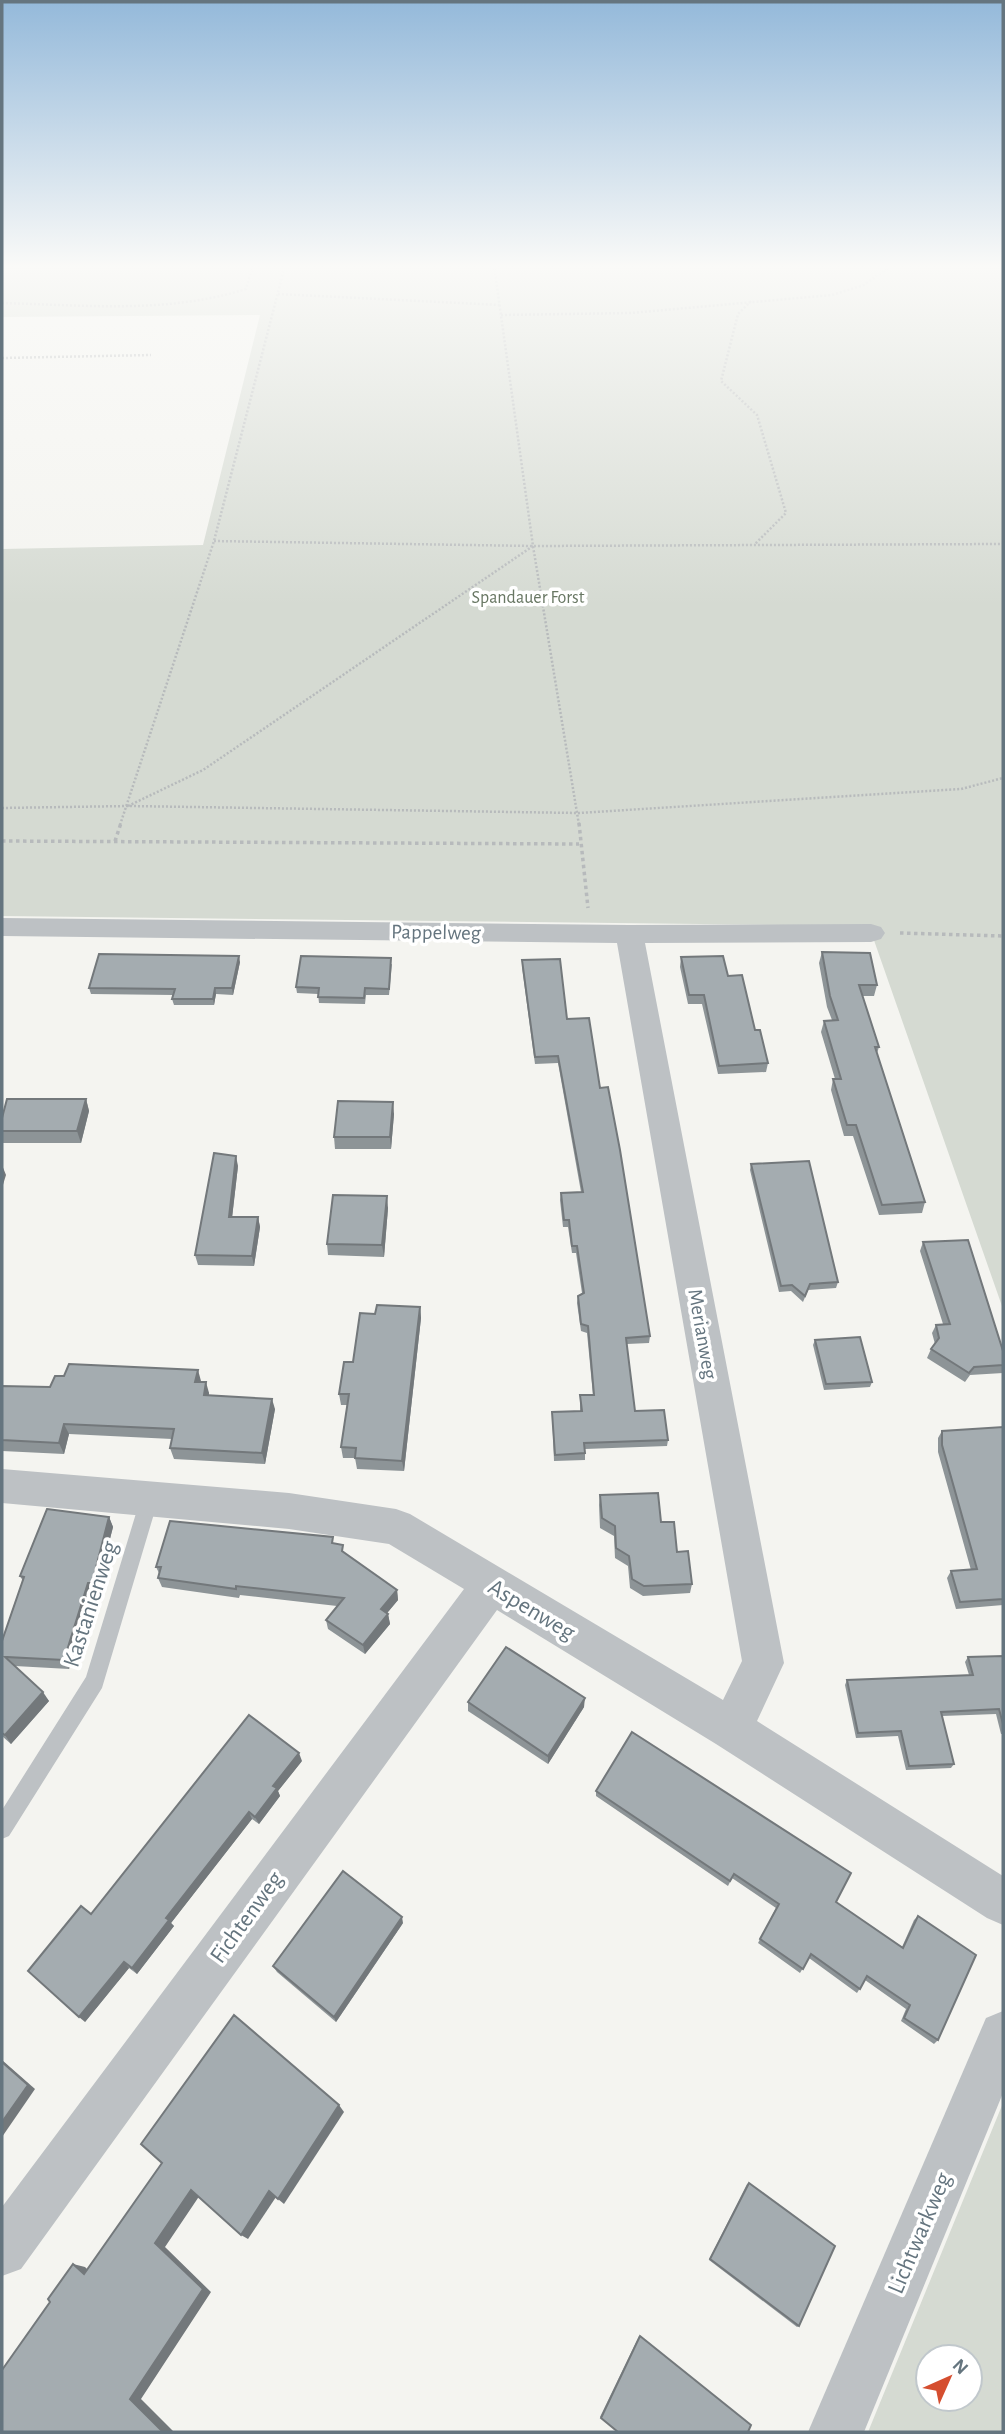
<svg xmlns="http://www.w3.org/2000/svg" width="1005" height="2434" viewBox="0 0 1005 2434" font-family="'Alegreya Sans',sans-serif">
	<style>
		.green { fill: #d5dad2; fill-rule: evenodd }
		.lines { fill: none; stroke-linecap: round; stroke-linejoin: round }
		.path-far1 { stroke: #b7babc; stroke-width: 2.5; stroke-dasharray: 2 2; stroke-linecap: butt }
		.path { stroke: #b7babc; stroke-width: 3.5; stroke-dasharray: 3.5 3.5; stroke-linecap: butt }
		.service { fill: #bdc1c4; fill-rule: evenodd }
		.minor { fill: #bdc1c4; fill-rule: evenodd }
		.wall { fill: #8d9497 }
		.shaded-wall { fill: #73787b }
		.building { fill: #a4acb0; stroke: #73787b; stroke-width: 2 }
		.labels { text-anchor: middle; stroke-width: 7; stroke-linejoin: round; paint-order: stroke }
		.far-park-label { font-size: 18px; fill: #687763; stroke: #fff }
		.street-label { font-size: 21px; fill: #65757f; stroke: #fff }
		.near-street-label { font-size: 24px; fill: #65757f; stroke: #fff }
	</style>
	<rect width="100%" height="100%" fill="#f4f4f0"/>
	<g class="green">
		<polygon points="2,265 1003,265 1003,1309 869,926 2,916 2,549 203,545 260,315 2,317"/>
		<path d="M 1003,2103 L 1003,2432 L 868,2432 ZM 970,2357 L 970,2399 L 928,2399 L 928,2357 Z"/>
	</g>
	<g class="lines">
		<g class="path-far1">
			<polyline points="494,265 533,546 579,825"/>
			<polyline points="278,294 500,305"/>
			<polyline points="751,301 738,314 721,381 757,415 786,513 755,544"/>
			<path d="M 2,303 C 84,305 167,314 246,289 L 253,265"/>
			<polyline points="501,315 631,313 832,295 864,285 892,265"/>
			<polyline points="2,358 151,355"/>
			<polyline points="214,541 533,546 1003,544"/>
			<polyline points="128,806 203,770 533,546"/>
			<polyline points="2,808 128,806 578,813 961,789 1003,778"/>
			<polyline points="120,825 214,541 285,265"/>
		</g>
		<g class="path">
			<polyline points="579,823 588,908"/>
			<polyline points="2,841 579,844"/>
			<polyline points="115,841 121,823"/>
			<polyline points="900,933 1003,936"/>
		</g>
		<polygon class="service" points="150,1489 156,1491 159,1497 102,1688 9,1836 2,1839 2,1810 86,1677 141,1497 144,1491"/>
		<g class="minor">
			<polygon points="2,918 629,925 871,924 881,927 885,933 881,939 871,942 645,943 784,1663 757,1721 1003,1876 1003,1925 987,1918 716,1744 497,1610 21,2269 2,2276 2,2207 464,1589 389,1544 289,1529 2,1503 2,1469 289,1493 396,1509 410,1514 723,1700 742,1661 617,943 2,936"/>
			<polygon points="1003,2011 1003,2093 864,2432 808,2432 986,2018"/>
		</g>
	</g>
	<g class="wall">
		<polygon points="822,952 877,985 874,996 862,996 879,1047 877,1053 925,1202 922,1213 879,1215 853,1136 844,1136 831,1090 833,1079 835,1079 821,1032 824,1021 832,1020 827,1007 819,963"/>
		<polygon points="681,957 755,1030 768,1063 766,1072 718,1074 702,1004 688,1004 680,967"/>
		<polygon points="522,960 567,1019 600,1088 650,1336 649,1343 627,1344 635,1411 668,1440 667,1446 585,1449 585,1460 554,1461 552,1412 580,1411 580,1395 593,1395 587,1333 581,1331 577,1303 578,1296 582,1293 576,1253 572,1253 568,1227 563,1227 560,1200 561,1193 581,1192 558,1063 535,1064 522,967"/>
		<polygon points="240,962 233,995 216,994 214,1005 174,1005 172,999 173,995 91,994 89,988"/>
		<polygon points="392,964 389,995 366,995 365,1004 319,1003 318,994 297,993 296,987"/>
		<polygon points="86,1099 89,1111 81,1143 3,1143 2,1140 2,1118"/>
		<polygon points="394,1114 391,1149 335,1149 334,1137"/>
		<polygon points="751,1164 838,1282 836,1288 808,1290 803,1302 791,1291 779,1292 750,1170"/>
		<polygon points="238,1166 232,1217 258,1217 260,1227 254,1266 198,1265 195,1255"/>
		<polygon points="388,1208 384,1257 328,1255 327,1244"/>
		<polygon points="923,1242 1003,1351 1003,1373 970,1375 965,1382 927,1358 931,1349 935,1344 932,1333 936,1325 943,1324 920,1251"/>
		<polygon points="420,1307 421,1318 404,1471 357,1469 355,1458 343,1458 341,1447 347,1405 341,1405 339,1394 375,1314"/>
		<polygon points="815,1340 872,1382 870,1387 824,1390 813,1345"/>
		<polygon points="201,1381 209,1393 209,1395 275,1409 265,1464 174,1459 170,1448 172,1439 69,1434 64,1454 2,1451 2,1386 50,1387"/>
		<polygon points="1003,1427 1003,1605 956,1609 947,1578 951,1571 971,1570 938,1452 938,1438 942,1431"/>
		<polygon points="600,1495 661,1522 677,1552 692,1584 690,1593 643,1596 630,1588 628,1566 615,1558 614,1536 600,1528 599,1505"/>
		<polygon points="109,1517 113,1527 96,1593 93,1592 69,1669 15,1666 49,1701 11,1744 2,1736 2,1641 23,1581 20,1576"/>
		<polygon points="334,1543 345,1553 397,1590 398,1600 387,1613 388,1614 390,1624 365,1654 328,1629 326,1620 337,1606 240,1595 239,1598 162,1587 158,1578 159,1573 156,1567"/>
		<polygon points="1003,1656 1003,1734 1001,1734 996,1714 942,1716 954,1764 951,1768 906,1770 898,1736 856,1738 845,1685 847,1680 969,1675 965,1662 968,1657"/>
		<polygon points="468,1702 584,1707 548,1764 468,1711"/>
		<polygon points="302,1761 278,1791 280,1796 259,1824 252,1819 171,1923 174,1926 137,1974 129,1968 85,2022 91,1914"/>
		<polygon points="596,1791 836,1902 902,1947 914,1920 918,1916 938,2040 934,2044 901,2021 906,2009 865,1980 857,1993 809,1958 800,1973 758,1943 776,1908 732,1878 728,1886 596,1796"/>
		<polygon points="403,1923 336,2022 277,1972 273,1966"/>
		<polygon points="749,2183 799,2326 797,2327 709,2260 747,2184"/>
		<polygon points="639,2336 640,2336 618,2432 600,2417"/>
	</g>
	<g class="shaded-wall">
		<polygon points="239,956 240,962 233,995 232,988"/>
		<polygon points="215,988 216,994 214,1005 213,999"/>
		<polygon points="86,1099 89,1111 81,1143 77,1131"/>
		<polygon points="393,1102 394,1114 391,1149 390,1137"/>
		<polygon points="236,1156 238,1166 231,1227 229,1217"/>
		<polygon points="2,1165 6,1175 2,1188"/>
		<polygon points="387,1196 388,1208 384,1257 382,1245"/>
		<polygon points="258,1217 260,1227 254,1266 252,1256"/>
		<polygon points="420,1307 421,1318 404,1471 402,1461"/>
		<polygon points="198,1370 201,1381 199,1393 195,1382"/>
		<polygon points="206,1382 209,1393 207,1405 204,1395"/>
		<polygon points="272,1399 275,1409 265,1464 262,1453"/>
		<polygon points="64,1424 69,1434 64,1454 59,1443"/>
		<polygon points="109,1517 113,1527 96,1593 92,1583"/>
		<polygon points="88,1583 93,1592 69,1669 64,1660"/>
		<polygon points="397,1590 398,1600 383,1618 381,1609"/>
		<polygon points="388,1614 390,1624 365,1654 363,1645"/>
		<polygon points="43,1692 49,1701 11,1744 5,1735"/>
		<polygon points="585,1698 584,1707 548,1764 548,1756"/>
		<polygon points="299,1753 302,1761 278,1791 280,1796 259,1824 255,1817 273,1786"/>
		<polygon points="249,1812 252,1819 171,1923 174,1926 137,1974 132,1968 166,1918"/>
		<polygon points="402,1917 403,1923 336,2022 334,2017"/>
		<polygon points="124,1962 129,1968 85,2022 79,2017"/>
		<polygon points="2,2060 35,2089 2,2137"/>
		<polygon points="339,2105 344,2112 284,2204 278,2199"/>
		<polygon points="191,2190 200,2195 165,2247 211,2292 141,2399 174,2432 163,2432 130,2399 155,2243"/>
		<polygon points="269,2191 276,2197 248,2239 241,2235"/>
		<polygon points="73,2264 85,2267 96,2278 84,2274"/>
	</g>
	<g class="building">
		<polygon points="822,952 870,953 877,985 859,985 879,1047 875,1047 925,1202 882,1205 856,1125 847,1125 833,1079 841,1079 824,1021 838,1020 830,996"/>
		<polygon points="99,954 239,956 232,988 215,988 213,999 172,999 175,989 89,988"/>
		<polygon points="301,956 391,958 389,989 365,988 364,998 318,997 319,988 296,987"/>
		<polygon points="723,956 728,976 742,975 755,1030 760,1030 768,1063 719,1066 704,995 689,995 681,957"/>
		<polygon points="560,959 567,1019 589,1018 600,1088 608,1087 620,1150 650,1336 626,1338 635,1411 664,1410 668,1440 584,1443 585,1453 555,1455 552,1412 582,1411 580,1395 594,1395 588,1326 581,1324 578,1296 584,1293 577,1246 572,1246 569,1220 564,1220 561,1193 583,1192 558,1056 535,1057 522,960"/>
		<polygon points="7,1099 86,1099 77,1131 2,1131 2,1118"/>
		<polygon points="338,1101 393,1102 390,1137 334,1137"/>
		<polygon points="214,1153 236,1156 229,1217 258,1217 252,1256 195,1255"/>
		<polygon points="809,1161 838,1282 810,1284 805,1296 792,1285 781,1286 751,1164"/>
		<polygon points="333,1195 387,1196 382,1245 327,1244"/>
		<polygon points="968,1240 1003,1351 1003,1365 974,1367 969,1373 931,1349 939,1338 936,1325 950,1324 923,1242"/>
		<polygon points="377,1305 420,1307 402,1461 355,1458 356,1448 341,1447 349,1394 339,1394 344,1362 353,1362 360,1313 375,1314"/>
		<polygon points="860,1337 872,1382 826,1384 815,1340"/>
		<polygon points="69,1364 198,1370 195,1382 206,1382 204,1395 272,1399 262,1453 170,1448 174,1429 64,1424 59,1443 2,1440 2,1386 50,1387 55,1376 64,1376"/>
		<polygon points="1003,1427 1003,1599 960,1602 951,1571 977,1569 942,1445 942,1431"/>
		<polygon points="658,1493 661,1522 674,1522 677,1552 688,1551 692,1584 644,1586 632,1579 629,1556 616,1548 615,1526 602,1518 600,1495"/>
		<polygon points="47,1509 109,1517 92,1583 88,1583 64,1660 5,1657 43,1692 5,1735 2,1733 2,1641 24,1577 20,1576"/>
		<polygon points="170,1521 333,1537 332,1543 343,1545 342,1551 397,1590 381,1609 388,1614 363,1645 326,1620 344,1598 236,1586 236,1589 158,1578 161,1567 156,1567"/>
		<polygon points="506,1647 585,1698 548,1756 468,1702"/>
		<polygon points="1003,1656 1003,1724 999,1709 941,1712 954,1764 909,1766 901,1731 858,1733 847,1680 973,1675 968,1657"/>
		<polygon points="249,1715 299,1753 273,1786 277,1788 255,1817 249,1812 166,1918 169,1920 132,1968 124,1962 79,2017 28,1971 81,1906 91,1914"/>
		<polygon points="632,1732 851,1873 836,1902 903,1948 918,1916 976,1955 938,2040 904,2018 910,2005 867,1976 860,1989 811,1954 803,1969 760,1939 779,1904 734,1874 730,1881 596,1791"/>
		<polygon points="343,1871 402,1917 334,2017 273,1966"/>
		<polygon points="234,2015 339,2105 278,2199 269,2191 241,2235 191,2190 155,2243 203,2289 130,2399 163,2432 2,2432 2,2370 50,2302 48,2299 73,2264 84,2274 162,2163 141,2144"/>
		<polygon points="2,2062 28,2085 2,2122"/>
		<polygon points="749,2183 835,2246 799,2326 710,2259"/>
		<polygon points="640,2336 751,2425 748,2432 618,2432 601,2418"/>
	</g>
	<linearGradient id="sky" x2="0" y2="1"><stop stop-color="#94b9da"/><stop offset="0.44" stop-color="#fafaf8"/><stop offset="1" stop-color="#fafaf8" stop-opacity="0"/></linearGradient>
	<rect width="1005" height="606" fill="url(#sky)"/>
	<g class="labels">
		<g class="far-park-label">
			<text x="528" y="603">Spandauer Forst</text>
		</g>
		<g class="street-label">
			<text transform="translate(436 932) rotate(1)" y="7">Pappelweg</text>
			<text transform="translate(703 1334) rotate(80)" y="7">Merianweg</text>
		</g>
		<g class="near-street-label">
			<text transform="translate(90 1604) rotate(-72)" y="8">Kastanienweg</text>
			<text transform="translate(532 1609) rotate(31)" y="8">Aspenweg</text>
			<text transform="translate(246 1917) rotate(-54)" y="8">Fichtenweg</text>
			<text transform="translate(919 2233) rotate(-67)" y="8">Lichtwarkweg</text>
		</g>
	</g>
	<rect width="1005" height="2434" fill="none" stroke="#65757f" stroke-width="7"/>
	<g transform="translate(949 2378) rotate(45)"><circle r="33" fill="#ffffff" stroke="#c1c8cc" stroke-width="2"/>
	<path d="M0-5L12 26L0 18L-12 26Z" fill="#d54e2f"/>
	<text y="-10" font-size="19" font-weight="bold" text-anchor="middle" fill="#65757f">N</text>
	</g>
</svg>
